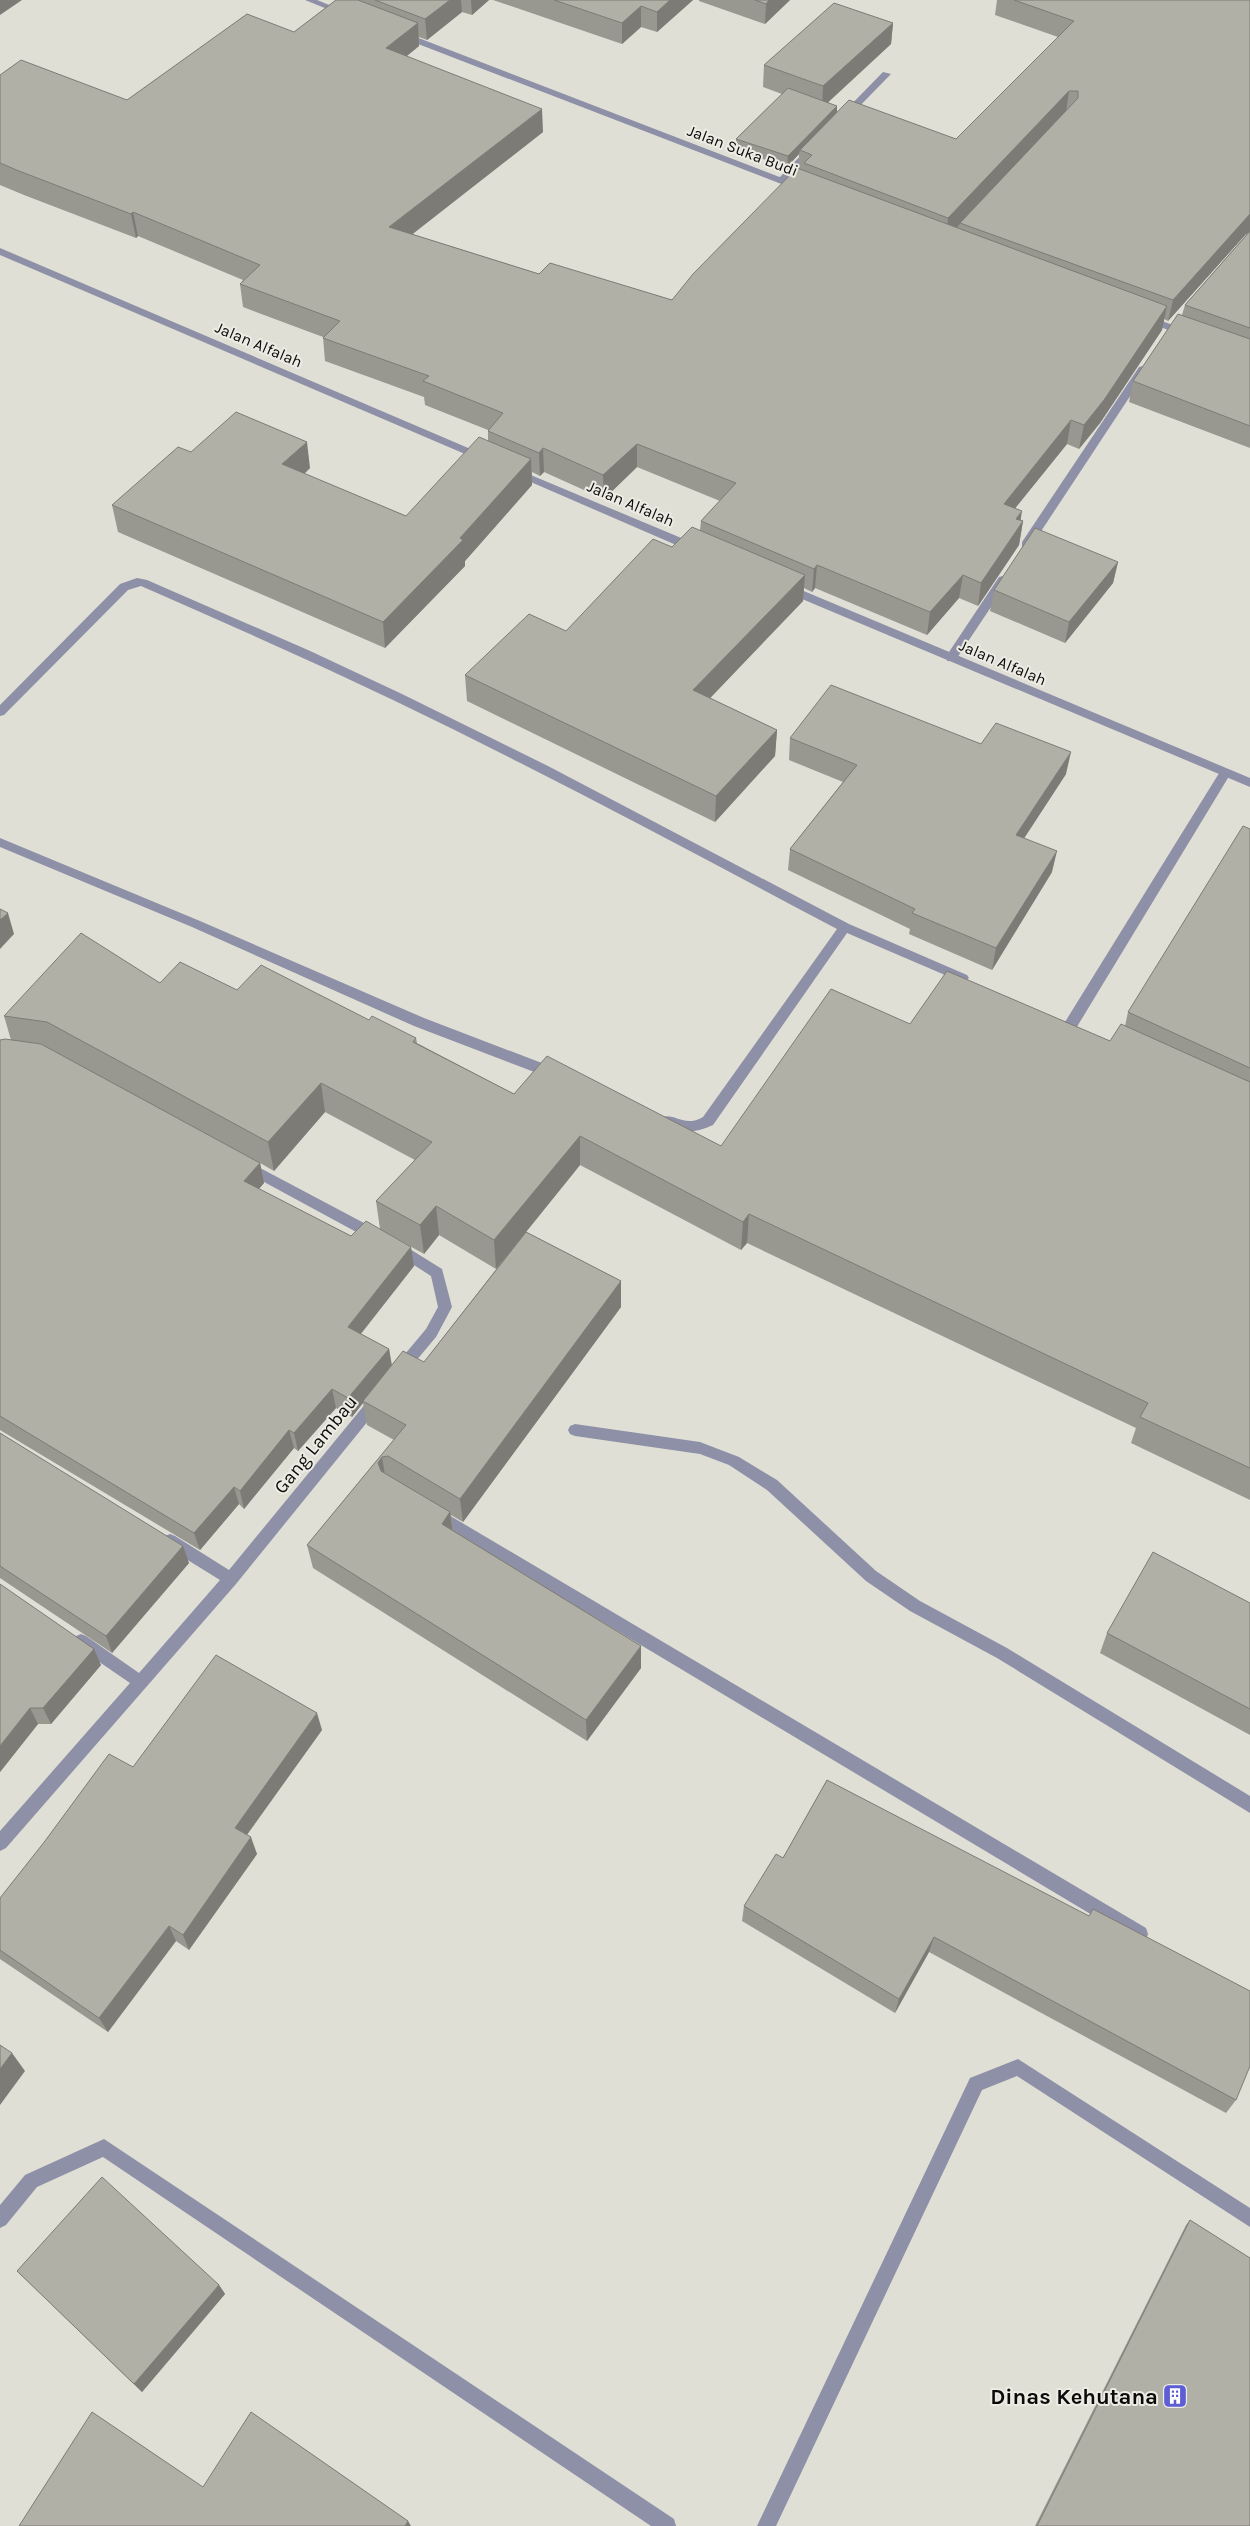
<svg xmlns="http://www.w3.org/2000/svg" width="1250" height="2526" viewBox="0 0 1250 2526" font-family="Karla,sans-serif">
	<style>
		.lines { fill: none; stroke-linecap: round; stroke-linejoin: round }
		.service { fill: #8d90a6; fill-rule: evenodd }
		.minor { fill: #8d90a6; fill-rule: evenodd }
		.tertiary { fill: #8d90a6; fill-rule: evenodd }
		.wall { fill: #989790; fill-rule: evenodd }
		.shaded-wall { fill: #7c7b75 }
		.building { fill: #b1b0a7; stroke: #7c7b75 }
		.labels { text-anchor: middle; stroke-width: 4; stroke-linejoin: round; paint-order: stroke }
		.far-street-label { font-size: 16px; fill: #0c0b09; stroke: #edece4 }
		.street-label { font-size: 19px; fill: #0c0b09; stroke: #edece4 }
		.near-poi-label { font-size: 22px; font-weight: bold; fill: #0c0b09; stroke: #edece4; text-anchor: end }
	</style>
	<rect width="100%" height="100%" fill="#e0dfd6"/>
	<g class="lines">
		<g class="service">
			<polygon points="883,72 891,74 848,118 842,118 842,114"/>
			<polygon points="809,147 817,149 784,183 778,183 778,179"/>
			<path d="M 137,578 L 147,580 L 308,650 L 402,694 L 548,766 L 849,924 L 967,975 L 969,978 L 963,983 L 959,981 L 847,933 L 713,1125 C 695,1134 680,1133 662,1125 L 660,1121 L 662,1117 C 676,1113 684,1128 703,1117 L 837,929 C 690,851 543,772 393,700 C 310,660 225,623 141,586 L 128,590 L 4,715 L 0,716 L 0,705 L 120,584 Z"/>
			<polygon points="1225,769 1231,773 1075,1030 1065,1030 1064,1026 1065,1022 1221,770"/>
			<polygon points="0,838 200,921 424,1018 560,1070 562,1074 555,1079 550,1078 414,1026 192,927 0,847"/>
			<polygon points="575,1424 700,1442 739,1457 777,1480 876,1571 920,1601 1007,1648 1250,1796 1250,1813 997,1658 910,1611 866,1581 767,1490 729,1465 700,1454 575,1436 570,1434 568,1430 570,1426"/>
			<polygon points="437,1508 1146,1928 1148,1934 1146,1940 1140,1942 1134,1940 432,1520 430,1515 432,1510"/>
			<polygon points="1018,2059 1250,2208 1250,2227 1017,2076 982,2090 776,2526 757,2526 970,2078"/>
			<polygon points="104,2139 674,2519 676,2526 651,2526 103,2157 37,2187 6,2225 0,2228 0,2205 25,2175"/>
		</g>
		<g class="minor">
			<polygon points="305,0 317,0 349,13 342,15"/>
			<polygon points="403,32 803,186 805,188 797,190 400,37 398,35"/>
			<polygon points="1145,315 1190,331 1191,333 1190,335 1182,335 1141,320 1140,318"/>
			<polygon points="1143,366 1148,369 1030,548 1022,548 1022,542 1139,367"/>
			<polygon points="1003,576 1007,577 1007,583 955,661 947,661 947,655 999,577"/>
			<polygon points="245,1160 381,1232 383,1236 381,1240 371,1240 240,1169 238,1165 240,1161"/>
			<polygon points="397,1241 442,1269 452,1307 436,1337 405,1374 400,1376 395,1374 393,1370 395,1366 426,1329 438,1307 431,1276 392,1251 390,1247 392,1243"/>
			<polygon points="376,1395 381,1397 383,1401 381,1405 236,1584 6,1848 0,1851 0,1831 130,1683 76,1646 73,1641 76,1636 81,1634 86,1636 139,1673 220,1580 165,1546 163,1541 165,1536 170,1534 175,1536 229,1570 371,1397"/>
		</g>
		<g class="tertiary">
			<polygon points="0,248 487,456 488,458 487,460 479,460 0,255"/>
			<polygon points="514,468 698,545 700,548 698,551 690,551 510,473 510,469"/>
			<polygon points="787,584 1250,778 1250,787 783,591 781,588"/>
		</g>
	</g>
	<g class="wall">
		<polygon points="336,0 489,0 472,15 462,12 427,40 419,37 419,46 407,56 543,132 412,234 539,274 672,300 799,168 799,154 787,167 736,150 736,139 782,94 763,87 764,65 893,23 891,44 828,102 837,113 956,139 1058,37 995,15 997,0 1250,0 1250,448 1129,402 1133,381 1182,315 1185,305 1248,233 1246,234 1168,321 1164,319 1162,330 1100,423 1079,449 1067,444 1015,508 1021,520 1023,521 1019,545 978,606 959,598 927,635 815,588 812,592 804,588 803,601 710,698 777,730 775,756 715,822 467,701 465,675 566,631 672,547 700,530 701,521 720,501 637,467 604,499 544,472 540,476 532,472 532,485 465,561 465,566 385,648 118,532 112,505 191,452 310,468 304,474 406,516 488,441 488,430 425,405 424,397 325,361 323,337 243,307 240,284 243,280 138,236 136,238 24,195 0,185 0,75 127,100 294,32"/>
		<polygon points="493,0 693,0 657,32 641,27 622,44"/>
		<polygon points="699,0 790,0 765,24 699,1"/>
		<polygon points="1118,562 1113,583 1065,643 990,611 994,590"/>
		<polygon points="790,738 981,744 1066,774 1024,838 1052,872 992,970 909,934 910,929 788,870 790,849 843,782 789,760"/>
		<path d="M 1250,829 L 1250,1500 L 1131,1443 L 1136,1428 L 747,1243 L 741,1250 L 580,1165 L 526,1232 L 621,1281 L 621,1307 L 463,1522 L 451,1515 L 453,1530 L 641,1646 L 641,1668 L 587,1741 L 313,1568 L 307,1545 L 394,1440 L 367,1425 L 363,1403 L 352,1417 L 336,1408 L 298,1451 L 294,1448 L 244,1509 L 239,1504 L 200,1550 L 0,1430 L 0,1040 L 11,1040 L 4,1016 L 160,983 L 237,990 L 369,1020 L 416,1038 L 417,1043 L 514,1094 L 721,1146 L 910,1024 L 1110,1041 L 1125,1026 L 1128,1012 ZM 325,1112 L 415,1160 L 376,1201 L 380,1229 L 351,1236 L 259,1189 L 264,1183 L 260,1163 L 274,1171 ZM 439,1235 L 496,1269 L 508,1254 L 424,1362 L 392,1365 L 389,1349 L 361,1334 L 414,1266 L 392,1236 L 424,1254 Z"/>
		<polygon points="0,1433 189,1563 112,1653 0,1578"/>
		<polygon points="0,1584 101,1665 51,1724 38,1724 0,1772"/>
		<polygon points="1250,1603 1250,1735 1100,1653 1107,1633"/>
		<polygon points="322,1730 247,1835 257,1854 189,1950 176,1941 108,2032 0,1959 0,1898 133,1767"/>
		<polygon points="827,1780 1236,2100 1226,2113 929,1952 895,2013 742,1921 744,1906 783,1858"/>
		<polygon points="1190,2220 1250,2526 1035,2526 1186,2225"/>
		<polygon points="17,2271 219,2285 225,2294 142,2392"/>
	</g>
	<g class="shaded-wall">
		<polygon points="0,0 22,0 0,15"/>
		<polygon points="450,0 461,0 462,12 427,40 425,19"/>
		<polygon points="471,0 489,0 472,15"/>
		<polygon points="670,0 693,0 657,32 657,12"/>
		<polygon points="769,0 790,0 765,24 766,4"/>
		<polygon points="641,6 641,27 622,44 622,23"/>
		<polygon points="418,23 419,46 388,71 386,48"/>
		<polygon points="893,23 891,44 822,108 823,86"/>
		<polygon points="1069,91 1066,112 960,223 960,224 946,239 948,218"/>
		<polygon points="837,106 837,117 800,150 799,154 787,167 788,156"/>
		<polygon points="542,109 543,132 391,251 389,227"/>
		<polygon points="133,212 138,236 136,238 131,214"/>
		<polygon points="1250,214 1250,233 1246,234 1168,321 1173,300"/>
		<polygon points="1167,306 1162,330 1100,423 1079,449 1084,425"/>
		<polygon points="1071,420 1067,444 1000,527 1004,504"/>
		<polygon points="307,442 310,468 286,491 282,464"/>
		<polygon points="637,444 637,467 604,499 603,475"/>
		<polygon points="543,448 544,472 540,476 539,453"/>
		<polygon points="531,459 532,485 465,561 465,566 385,648 383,622 460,538"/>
		<polygon points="1022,511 1020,524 1023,521 1019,545 978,606 981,583 1016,519"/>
		<polygon points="1118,562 1113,583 1065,643 1069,622"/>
		<polygon points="817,565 815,588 812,592 814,569"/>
		<polygon points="805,575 803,601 692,717 693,690"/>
		<polygon points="963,575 959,598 927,635 930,612"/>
		<polygon points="777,730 775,756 715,822 716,796"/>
		<polygon points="1071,752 1066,774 1012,857 1016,835"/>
		<polygon points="1057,851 1052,872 992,970 996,948"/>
		<polygon points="8,913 14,934 0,949 0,920"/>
		<polygon points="321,1083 325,1112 274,1171 268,1142"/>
		<polygon points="580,1136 580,1165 496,1269 494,1240"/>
		<polygon points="260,1163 264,1183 248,1201 244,1181"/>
		<polygon points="436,1206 439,1235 424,1254 420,1225"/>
		<polygon points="749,1214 747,1243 741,1250 743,1222"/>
		<polygon points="411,1247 414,1266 351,1346 348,1327"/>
		<polygon points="621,1281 621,1307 463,1522 460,1499"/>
		<polygon points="389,1349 392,1368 363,1401 363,1403 352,1417 348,1398"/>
		<polygon points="332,1389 336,1408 298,1451 294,1433"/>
		<polygon points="289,1430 294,1448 244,1509 240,1491"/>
		<polygon points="382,1457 386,1481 378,1463"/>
		<polygon points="234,1487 239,1504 200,1550 194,1533"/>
		<polygon points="450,1512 453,1535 442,1524"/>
		<polygon points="183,1546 189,1563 112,1653 106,1636"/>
		<polygon points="641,1646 641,1668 587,1741 586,1720"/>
		<polygon points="94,1649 101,1665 51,1724 43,1708"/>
		<polygon points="30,1708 38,1724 0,1772 0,1746"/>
		<polygon points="317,1713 322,1730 240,1844 235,1828"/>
		<polygon points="251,1837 257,1854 189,1950 183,1935"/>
		<polygon points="169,1926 176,1941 108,2032 99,2018"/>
		<polygon points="934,1937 929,1952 895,2013 899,1999"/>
		<polygon points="12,2053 25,2071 0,2105 0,2069"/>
		<polygon points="219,2285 225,2294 142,2392 134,2384"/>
		<polygon points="408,2521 411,2526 405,2526"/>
	</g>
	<g class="building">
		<polygon points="336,0 358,0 418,23 386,48 542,109 389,227 539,274 550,263 672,300 693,274 797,168 1167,306 1104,400 1084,425 1071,420 1004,504 1022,511 1016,519 1023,521 981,583 963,575 930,612 817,565 814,569 701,521 736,483 637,444 603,475 543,448 539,453 488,431 503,413 423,381 429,376 323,338 340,321 240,284 260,265 133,212 131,214 19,171 0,163 0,75 21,60 127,100 247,14 294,32"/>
		<polygon points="375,0 450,0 425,19"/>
		<polygon points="554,0 670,0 657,12 641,6 622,23"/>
		<polygon points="755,0 769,0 766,4"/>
		<polygon points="1014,0 1250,0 1250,214 1173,300 960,223 1078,98 1078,91 1069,91 948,218 804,163 812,155 800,150 849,100 956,139 1074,21"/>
		<polygon points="834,3 893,23 823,86 764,65"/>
		<polygon points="788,88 837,106 788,156 736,139"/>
		<polygon points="1250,231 1250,328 1185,305"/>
		<polygon points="1178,314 1250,339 1250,426 1133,381"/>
		<polygon points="236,412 307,442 282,464 406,516 479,437 531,459 460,538 463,540 383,622 112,505 178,447 191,452"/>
		<polygon points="692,527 805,575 693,690 777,730 716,796 465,675 529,614 566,631 653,539 672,547"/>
		<polygon points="1035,528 1118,562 1069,622 994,590"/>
		<polygon points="831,685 981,744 996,723 1071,752 1016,835 1057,851 996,948 912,913 915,909 790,849 857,765 790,738"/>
		<polygon points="1243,826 1250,829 1250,1068 1128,1012"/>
		<polygon points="0,909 8,913 0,920"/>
		<polygon points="81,933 160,983 180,962 237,990 261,965 369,1020 372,1016 416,1038 413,1042 514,1094 547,1056 721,1146 831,989 910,1024 947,971 1110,1041 1121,1024 1250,1082 1250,1468 1140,1417 1148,1403 749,1214 743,1222 580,1136 494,1240 436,1206 420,1225 376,1201 432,1142 321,1083 268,1142 47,1022 4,1016"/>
		<polygon points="5,1039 41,1044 260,1163 244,1181 351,1236 366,1221 411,1247 348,1327 389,1349 348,1398 332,1389 294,1433 289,1430 240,1491 234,1487 194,1533 0,1416 0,1040"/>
		<polygon points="526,1232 621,1281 460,1499 388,1456 382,1457 378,1463 381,1471 450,1512 442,1524 641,1646 586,1720 307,1545 406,1425 363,1401 403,1351 424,1362"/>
		<polygon points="0,1433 183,1546 106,1636 0,1566"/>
		<polygon points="1153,1552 1250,1603 1250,1709 1107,1633"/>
		<polygon points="0,1584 94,1649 43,1708 30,1708 0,1746"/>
		<polygon points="216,1655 317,1713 235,1828 251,1837 183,1935 169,1926 99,2018 0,1950 0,1898 45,1841 109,1754 133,1767"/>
		<polygon points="827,1780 1089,1916 1093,1909 1250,1991 1250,2066 1236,2100 934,1937 899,1999 744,1906 776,1854 783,1858"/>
		<polygon points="0,2045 12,2053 0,2069"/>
		<polygon points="102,2177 219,2285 134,2384 17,2271"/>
		<polygon points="1190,2220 1250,2258 1250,2526 1037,2526"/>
		<polygon points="92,2412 203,2487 251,2412 408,2521 405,2526 19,2526"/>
	</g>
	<defs>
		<symbol id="building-square" viewBox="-11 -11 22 22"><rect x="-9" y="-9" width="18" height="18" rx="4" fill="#5d5dd5" stroke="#edece4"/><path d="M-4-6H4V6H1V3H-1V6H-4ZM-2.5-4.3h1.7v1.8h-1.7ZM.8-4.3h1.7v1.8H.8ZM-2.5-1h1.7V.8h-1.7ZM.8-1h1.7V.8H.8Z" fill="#fff"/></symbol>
	</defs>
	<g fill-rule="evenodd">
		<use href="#building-square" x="1161" y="2382" width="28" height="28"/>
	</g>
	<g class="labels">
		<g class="far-street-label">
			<text transform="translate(743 150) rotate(21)" y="6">Jalan Suka Budi</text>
			<text transform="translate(259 344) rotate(23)" y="6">Jalan Alfalah</text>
			<text transform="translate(631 503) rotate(23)" y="6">Jalan Alfalah</text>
			<text transform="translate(1003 662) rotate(23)" y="6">Jalan Alfalah</text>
		</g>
		<g class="street-label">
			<text transform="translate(315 1444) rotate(-51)" y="7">Gang Lambau</text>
		</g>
		<g class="near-poi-label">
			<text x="1158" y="2404">Dinas Kehutana</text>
		</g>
	</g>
</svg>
